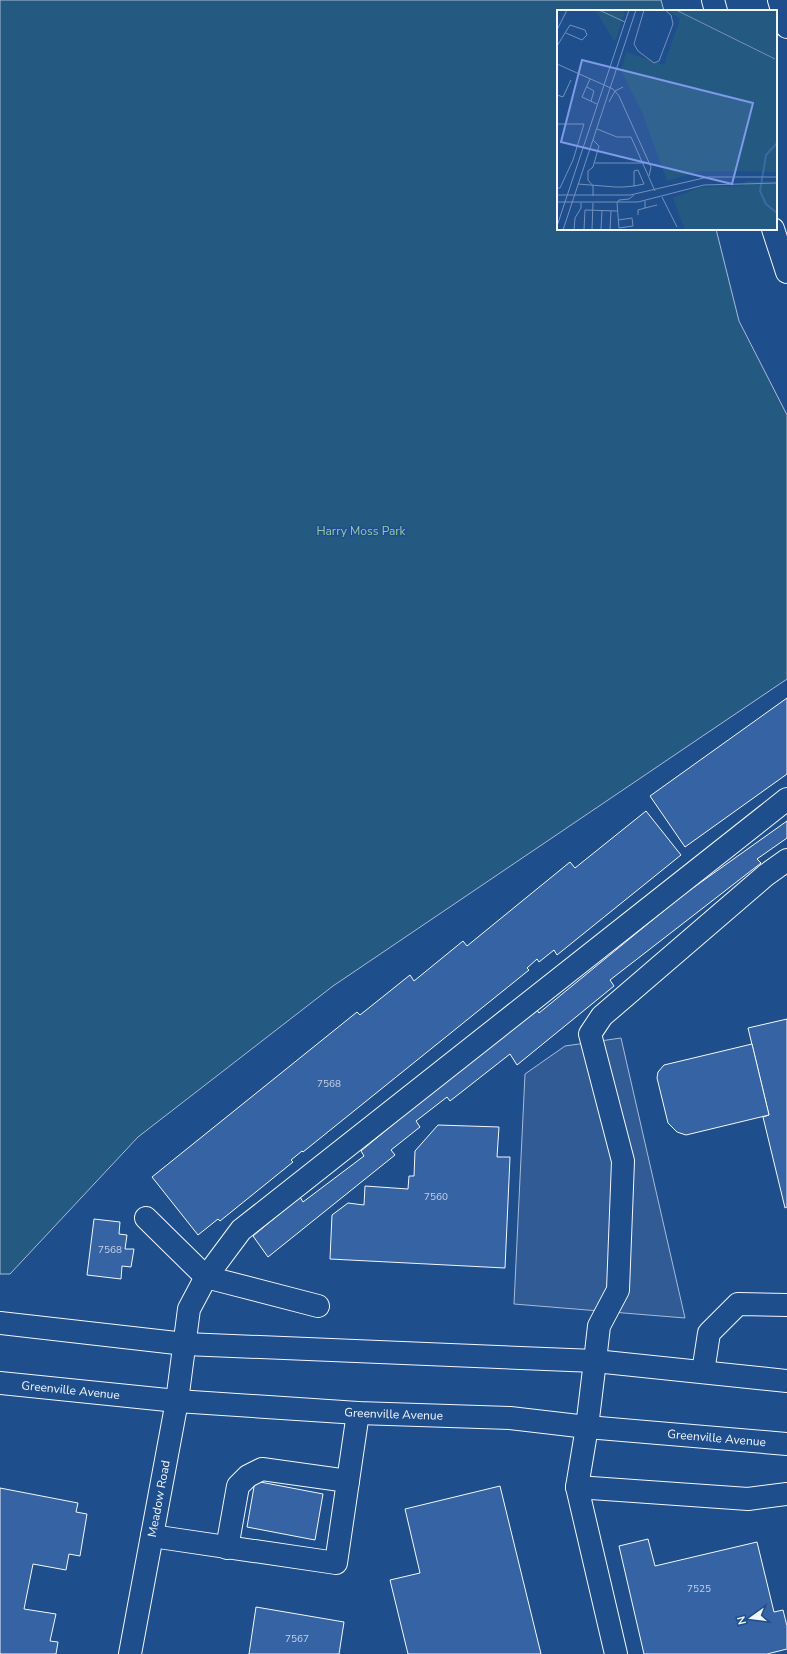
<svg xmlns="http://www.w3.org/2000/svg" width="787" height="1654" viewBox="0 0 787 1654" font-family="'Nunito Sans',sans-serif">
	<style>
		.green { fill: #245a82; stroke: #a8bbd7 }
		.parking { fill: #305b95; stroke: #a8bbd7 }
		.building { fill: #3563a3; stroke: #f2f6ff }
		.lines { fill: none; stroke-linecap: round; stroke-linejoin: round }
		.minor-casing { stroke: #f2f6ff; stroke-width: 24 }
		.major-casing { stroke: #f2f6ff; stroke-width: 24 }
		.minor { stroke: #1f4e8c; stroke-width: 22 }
		.major { stroke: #1f4e8c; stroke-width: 22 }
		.labels { text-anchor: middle; stroke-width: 3; stroke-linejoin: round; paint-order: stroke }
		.number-label { font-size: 10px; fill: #c3d1e8 }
		.park-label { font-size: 12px; fill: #97c8a6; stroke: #1f4e8c }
		.street-label { font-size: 12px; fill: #f2f6ff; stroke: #1f4e8c }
		.inset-river { fill: none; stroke: #3b69a3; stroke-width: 2 }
		.inset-road { fill: none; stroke: #7391ba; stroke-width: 1 }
		.view { fill: #7d9aea; fill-opacity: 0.15; stroke: #7d9aea; stroke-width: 2 }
		.inset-edge { fill: none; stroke: #f2f6ff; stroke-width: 2 }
	</style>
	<rect width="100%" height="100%" fill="#1f4e8c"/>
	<polygon class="green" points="0,0 661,0 664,11 558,11 558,229 716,229 739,321 787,415 787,679 333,986 138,1137 10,1274 0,1274"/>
	<polygon class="parking" points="621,1038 685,1318 514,1304 525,1074 565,1046"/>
	<g class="building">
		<polygon points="787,698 787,774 685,847 650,796"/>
		<polygon points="646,811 681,855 557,955 554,950 539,962 537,959 527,968 529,970 303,1152 302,1151 291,1160 293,1162 220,1221 218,1219 198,1235 152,1177 357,1012 360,1015 410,975 414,981 463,941 467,946 570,862 575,868"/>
		<polygon points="787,821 787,838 757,859 761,863 610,980 614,986 517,1065 510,1054 450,1101 447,1097 416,1121 420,1127 391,1150 395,1155 268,1257 253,1236 300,1197 303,1202 364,1156 361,1151 535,1007 539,1013 683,895"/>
		<polygon points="787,1019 787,1207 785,1208 763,1117 769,1115 748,1028"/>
		<polygon points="752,1044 769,1115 686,1135 677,1132 668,1123 657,1078 658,1072 664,1065"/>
		<polygon points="438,1125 499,1127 497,1157 510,1157 505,1268 330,1259 332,1215 348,1203 364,1205 365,1186 408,1189 409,1176 414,1176 415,1151"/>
		<polygon points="94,1219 120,1222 119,1234 127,1235 125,1249 134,1249 131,1267 122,1266 121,1279 87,1275"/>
		<polygon points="255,1481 323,1494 315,1540 247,1527"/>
		<polygon points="500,1486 541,1654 408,1654 390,1580 420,1573 405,1509"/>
		<polygon points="0,1488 78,1503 76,1512 87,1514 80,1556 69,1554 66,1570 33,1564 24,1609 56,1614 50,1641 58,1642 56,1654 0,1654"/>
		<polygon points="648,1539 655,1566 757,1542 774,1612 783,1610 787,1626 787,1649 767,1654 644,1654 619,1546"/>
		<polygon points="256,1607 344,1622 339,1654 249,1654"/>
	</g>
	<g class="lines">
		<defs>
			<g id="minor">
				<polyline points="146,1218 206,1277 318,1306"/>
				<polyline points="595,1361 599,1326 618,1290 623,1161 590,1034 602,1016 766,875 787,860"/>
				<polyline points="703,1372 709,1333 738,1304 787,1305"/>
				<polyline points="577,1487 587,1427"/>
				<polyline points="152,1536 336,1563 358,1413"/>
				<polyline points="227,1548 238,1486 248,1476 262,1469 348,1481"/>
				<path id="s1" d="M 130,1654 L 177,1401 L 189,1309 L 206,1277 L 241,1230 L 787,799"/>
				<polyline points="616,1654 577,1487 748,1499 787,1494"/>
			</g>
			<g id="major">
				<polyline points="713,0 716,11"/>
				<polyline points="779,0 787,27"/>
				<polyline points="773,229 787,272"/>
				<polyline points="0,1323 185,1344 595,1361 787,1381"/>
				<path id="s2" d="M 0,1383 L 177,1401 L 358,1413 L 510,1418 L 587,1427 L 787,1444"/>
				<polyline points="587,1427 595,1361"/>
			</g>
		</defs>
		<use href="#minor" class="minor-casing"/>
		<use href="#major" class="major-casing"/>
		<use href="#minor" class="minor"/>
		<use href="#major" class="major"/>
	</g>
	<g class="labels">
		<g class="number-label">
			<text x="329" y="1087">7568</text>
			<text x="436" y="1200">7560</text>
			<text x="110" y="1253">7568</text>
			<text x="699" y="1592">7525</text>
			<text x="297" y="1642">7567</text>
		</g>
		<g class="park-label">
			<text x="361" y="535">Harry Moss Park</text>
		</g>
		<g class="street-label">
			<text dy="4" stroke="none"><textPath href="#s2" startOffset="71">Greenville Avenue</textPath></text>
			<text dy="4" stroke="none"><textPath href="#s2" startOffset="395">Greenville Avenue</textPath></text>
			<text dy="4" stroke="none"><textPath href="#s2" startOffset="719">Greenville Avenue</textPath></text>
			<text dy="4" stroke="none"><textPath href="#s1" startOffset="158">Meadow Road</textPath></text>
		</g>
	</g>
	<g transform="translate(557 10)">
		<rect width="220" height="220" fill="#1f4e8c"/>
		<path d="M 38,0 L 68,0 L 58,32 ZM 111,0 L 220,0 L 220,162 L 143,161 L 110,171 L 85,102 L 64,61 L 69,42 L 107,55 L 123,9 ZM 188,171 L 220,171 L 220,220 L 128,220 L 116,188 L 144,177 L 187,176 Z" fill="#245a82"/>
		<path class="inset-river" d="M 220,133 L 209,145 L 203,181 L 209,194 L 220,203"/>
		<path class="inset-road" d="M 42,0 L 68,12M 87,0 L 77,34 L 81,41 L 97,53 L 102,51 L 116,14 L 114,5 L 108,0M 119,0 L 218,49M 0,20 L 10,0M 0,36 L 13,15 L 28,20 L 30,25 L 25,30 L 9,23M 0,54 L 56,79 L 62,86 L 94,157 L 92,166M 33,69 L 25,87 L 40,94M 30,77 L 37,81 L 34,91M 0,85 L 6,87 L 14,70M 52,92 L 58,81 L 66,77M 0,114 L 27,114 L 16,150 L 3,178 L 0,178M 40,119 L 60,127 L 74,127 L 98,181M 36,130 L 42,136 L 36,157 L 31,161 L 31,170 L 36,176 L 36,186M 38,153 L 87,153M 21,174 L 58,177 L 67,177 L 77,176 L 87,174 L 81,160 L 77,161 L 77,176M 0,185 L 73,185 L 151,167 L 220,167M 105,187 L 120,217M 0,192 L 81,192 L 147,175 L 220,173M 60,193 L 62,218M 60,193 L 62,190 L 72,189 L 77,185M 88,198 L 100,195M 81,205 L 81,200 L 88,198 L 88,191M 61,210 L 75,208 L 76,216 L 62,218M 0,216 L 72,0M 44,219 L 45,200M 6,220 L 79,0M 17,220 L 18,208 L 24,198 L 24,193M 27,220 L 28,200 L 60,201M 35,220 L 36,193M 53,220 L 54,201"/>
		<path class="view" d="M 25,50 L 196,93 L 175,174 L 4,132 Z"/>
		<rect width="220" height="220" class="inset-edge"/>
	</g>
	<g transform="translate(751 1618) rotate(256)" stroke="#1f4e8c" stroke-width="3" paint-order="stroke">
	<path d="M0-3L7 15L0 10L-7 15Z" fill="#f2f6ff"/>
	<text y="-6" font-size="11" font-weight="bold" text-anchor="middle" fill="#f2f6ff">N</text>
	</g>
</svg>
